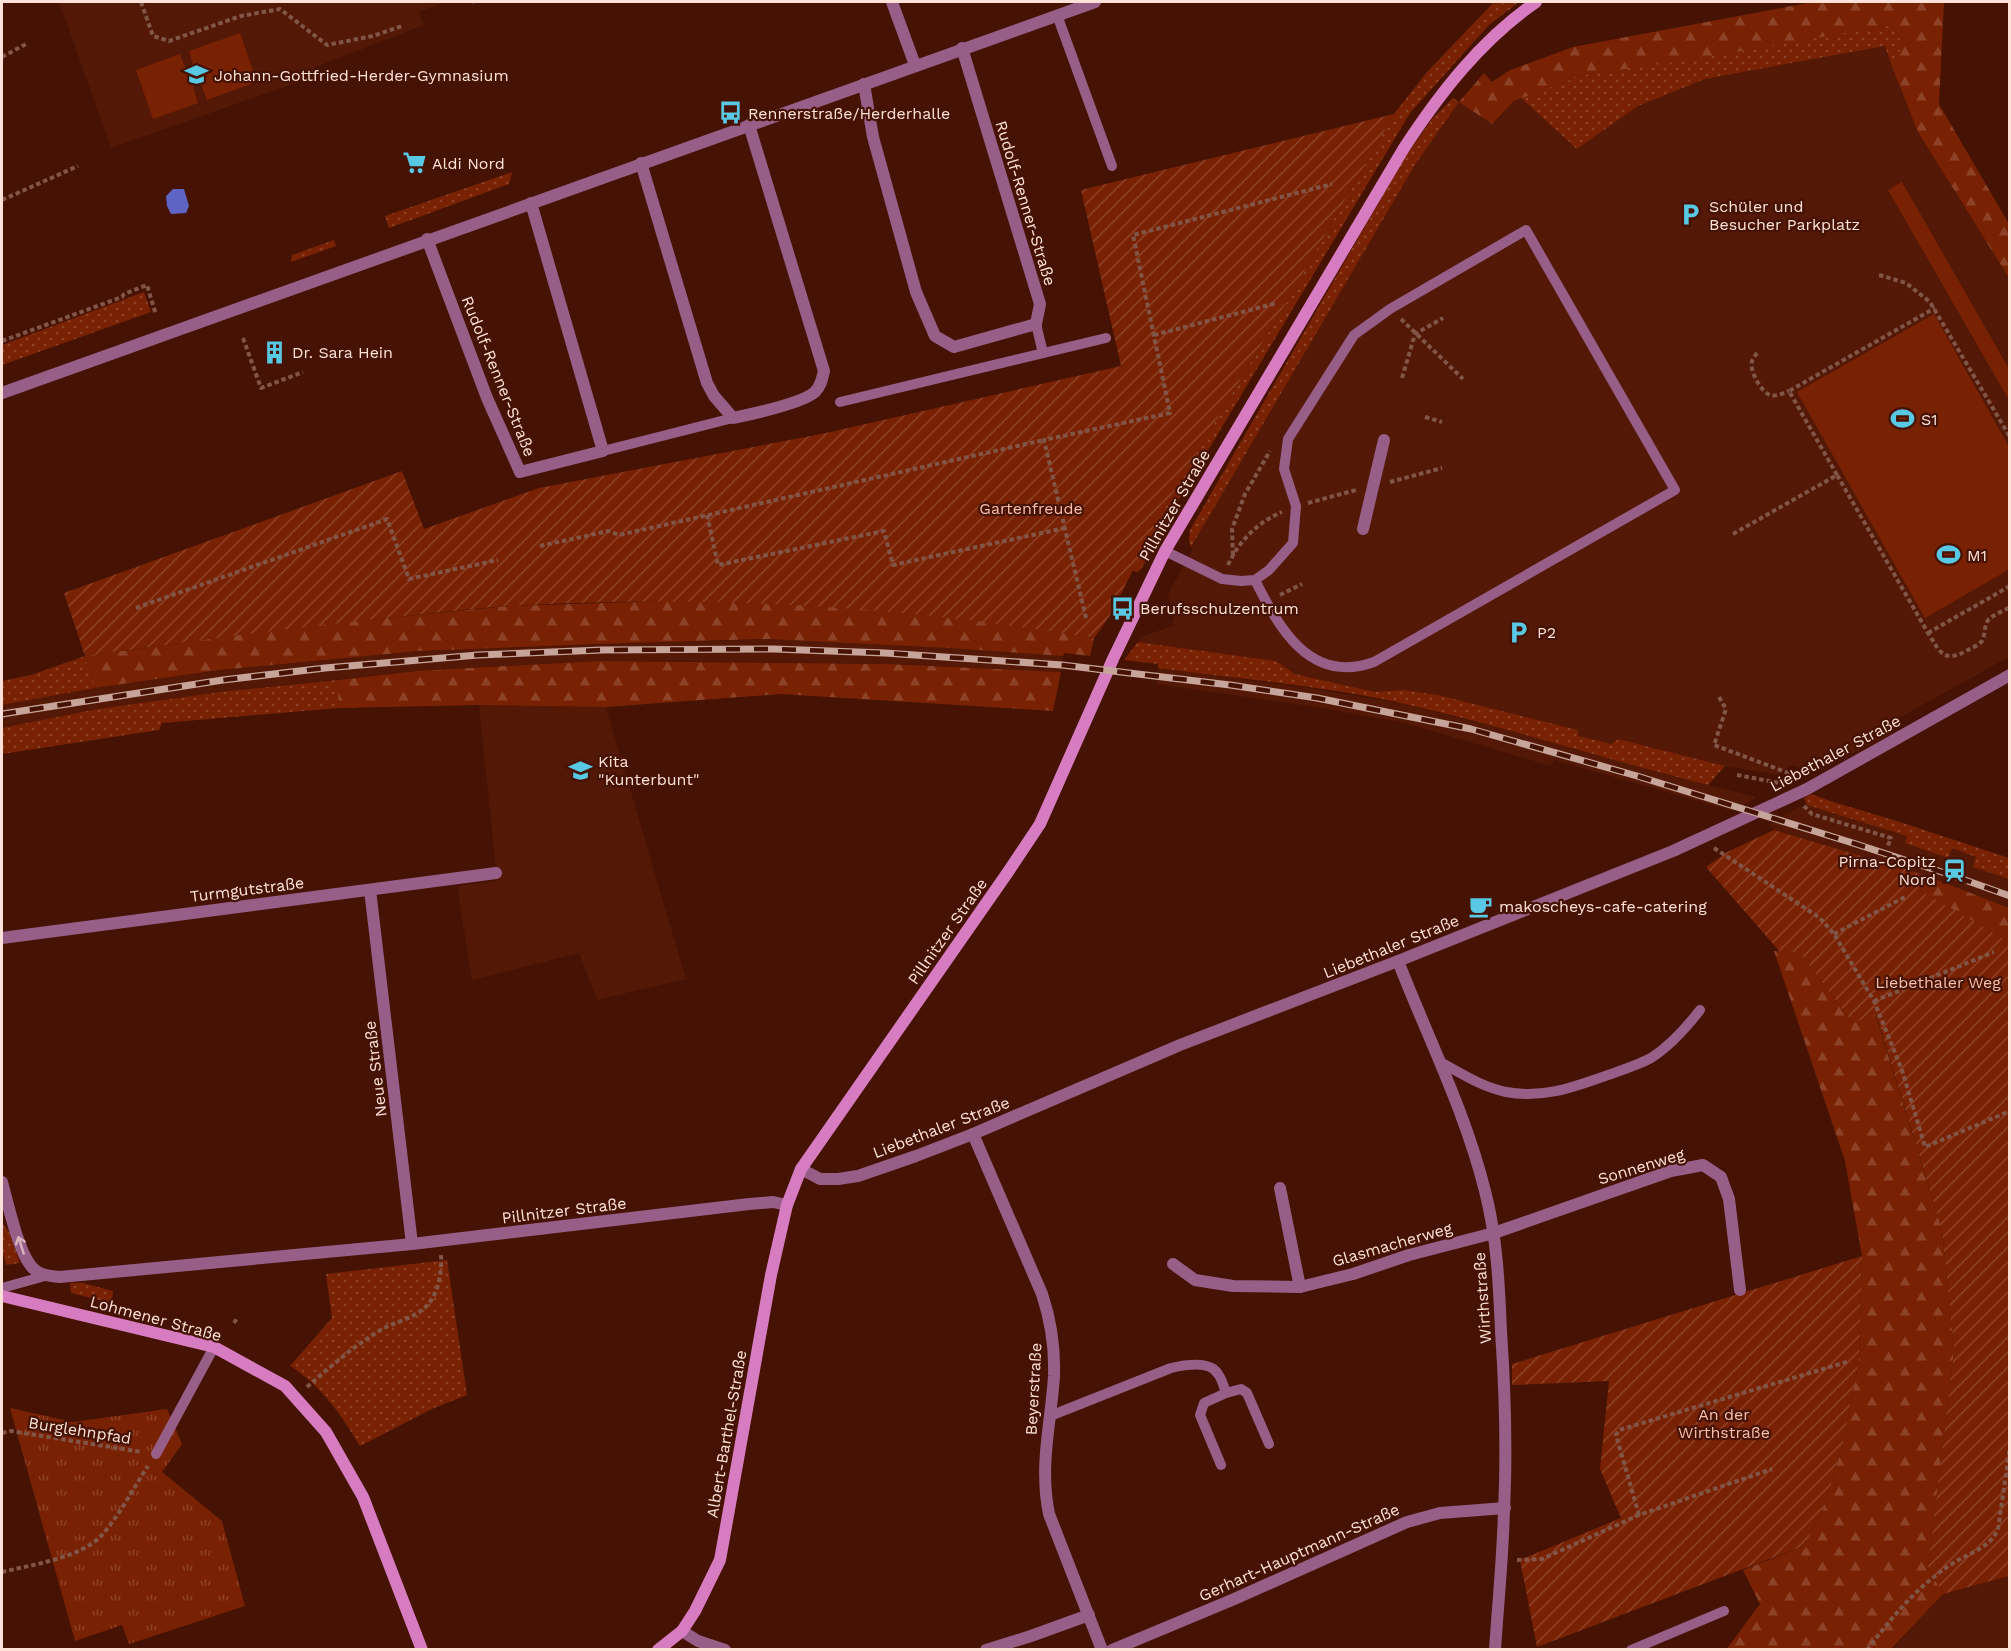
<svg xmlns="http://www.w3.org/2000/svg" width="2011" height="1651" viewBox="0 0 2011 1651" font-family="'Work Sans',sans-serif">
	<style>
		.built { fill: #531806 }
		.grass { fill: url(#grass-dots) }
		.forest { fill: url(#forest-firs) }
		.park { fill: url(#park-tufts) }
		.garden { fill: url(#garden-furrows) }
		.pitch { fill: #792203 }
		.water { fill: #5d64c4 }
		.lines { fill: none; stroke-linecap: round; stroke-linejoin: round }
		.path { stroke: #815548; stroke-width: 4; stroke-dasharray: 4.5 3; stroke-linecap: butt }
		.lane { stroke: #975e88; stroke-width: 10 }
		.street { stroke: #975e88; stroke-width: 12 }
		.secondary { stroke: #d77cc0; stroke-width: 12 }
		.rail-casing { stroke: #c7a49a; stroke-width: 7 }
		.rail { stroke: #451203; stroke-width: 4.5; stroke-dasharray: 14; stroke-linecap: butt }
		.oneway { stroke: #dab4bd }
		.labels { text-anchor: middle; stroke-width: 4.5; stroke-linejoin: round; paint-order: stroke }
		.poi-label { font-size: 16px; fill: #fee2da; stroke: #451203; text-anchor: start }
		.street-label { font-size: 16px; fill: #fee2da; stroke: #451203 }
		.park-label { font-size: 16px; fill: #f8bead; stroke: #451203 }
	</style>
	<defs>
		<pattern id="grass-dots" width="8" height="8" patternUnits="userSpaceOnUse" patternTransform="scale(1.5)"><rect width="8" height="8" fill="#792203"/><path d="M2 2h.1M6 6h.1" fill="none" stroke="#8d4227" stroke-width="1.8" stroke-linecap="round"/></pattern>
		<pattern id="forest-firs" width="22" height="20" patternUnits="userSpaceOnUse" patternTransform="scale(1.5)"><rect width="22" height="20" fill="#792203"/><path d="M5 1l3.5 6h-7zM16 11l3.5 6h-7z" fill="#8d4227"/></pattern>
		<pattern id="park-tufts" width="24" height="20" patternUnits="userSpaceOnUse" patternTransform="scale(1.5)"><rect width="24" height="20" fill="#792203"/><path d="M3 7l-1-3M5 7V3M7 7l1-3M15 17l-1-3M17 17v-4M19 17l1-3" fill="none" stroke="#8d4227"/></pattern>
		<pattern id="garden-furrows" width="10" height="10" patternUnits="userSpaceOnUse" patternTransform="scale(1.5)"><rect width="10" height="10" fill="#792203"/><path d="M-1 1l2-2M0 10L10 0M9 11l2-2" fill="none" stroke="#8d4227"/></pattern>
	</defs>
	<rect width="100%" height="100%" fill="#451203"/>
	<g class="built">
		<polygon points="59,2 441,2 440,4 419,12 424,25 316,67 296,83 111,148"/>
		<polygon points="1886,46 1893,69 1918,132 2009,278 2009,657 1892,722 1891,734 1821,769 1807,770 1791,765 1778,775 1725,766 1619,739 1613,744 1577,736 1578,730 1438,695 1404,690 1375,692 1295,674 1276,661 1138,642 1141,637 1172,626 1175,612 1167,595 1193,550 1191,547 1416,163 1459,102 1492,124 1514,101 1521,98 1577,149 1638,106 1705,79"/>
		<polygon points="768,639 948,648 1063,656 1061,672 887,664 658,661 598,661 417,671 228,691 97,709 2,728 2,705 95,688 219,670 419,651"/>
		<polygon points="1158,668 1316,689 1403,704 1525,734 1675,777 1757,797 1733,811 1554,760 1551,766 1405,723 1316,707 1156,684"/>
		<polygon points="479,705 606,707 686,979 597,1000 579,953 472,980 457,886 497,881"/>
		<polygon points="1807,805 1907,836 1948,858 1951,848 1977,857 1973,867 2009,879 2009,908 1922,874 1774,830 1769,825 1798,807"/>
		<polygon points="2009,1576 2009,1649 1891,1650 1943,1594"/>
	</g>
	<g class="grass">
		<polygon points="1494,2 1519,2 1489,25 1410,113 1173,509 1142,568 1138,572 1132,571 1171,496 1286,303 1394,114 1427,72"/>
		<polygon points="1892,25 1903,44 1893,69 1885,46 1705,79 1638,106 1577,149 1521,98 1583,75"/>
		<polygon points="1453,98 1459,102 1416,163 1191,547 1189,540 1190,530 1405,157 1433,118"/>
		<polygon points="512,172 509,184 389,228 385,216"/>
		<polygon points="334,240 336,246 291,262 292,255"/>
		<polygon points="144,292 151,312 2,365 2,345"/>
		<path d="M 1138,642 L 1276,661 L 1295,674 L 1375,692 L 1404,690 L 1438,695 L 1578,730 L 1578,736 L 1612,744 L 1618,739 L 1725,766 L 1708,785 C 1607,760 1507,727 1405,704 C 1324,686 1240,679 1158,668 L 1158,664 L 1124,660 Z"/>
		<polygon points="85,656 95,688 2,705 2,681 31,675"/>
		<polygon points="337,680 339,708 162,723 159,730 2,754 2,728 97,709 228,691"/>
		<polygon points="1811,794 1833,802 1900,822 2009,858 2009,879 1973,867 1976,857 1952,848 1948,858 1905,843 1907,836 1807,805 1804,798"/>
		<polygon points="2,1222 9,1232 20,1263 6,1265 2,1249"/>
		<path d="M 447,1260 L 467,1395 L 434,1408 L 360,1446 C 341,1415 322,1386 290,1366 L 332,1318 L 326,1274 Z"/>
		<polygon points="70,1283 83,1283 113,1291 112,1303 71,1293"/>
	</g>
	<g class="forest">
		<polygon points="1813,2 1944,2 1939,104 2009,224 2009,278 1918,132 1893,69 1903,44 1892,25 1694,59 1583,75 1514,101 1492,124 1459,102 1484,73 1492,82 1510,70 1573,47"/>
		<path d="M 665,601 C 740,602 815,603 890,610 C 958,617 1026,626 1094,638 L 1090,656 L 1064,653 L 1063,656 L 948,648 L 768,639 L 600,644 L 419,651 L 219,670 L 95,688 L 85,656 L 295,627 L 509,606 Z"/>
		<polygon points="598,661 887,664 1061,672 1053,711 781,694 606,707 479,705 339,708 337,680 417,671"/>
		<polygon points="1922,874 2009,908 2009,942 1917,889"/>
		<polygon points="1774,951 1799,952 1853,1023 1875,1013 1942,1230 1954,1350 1928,1567 1943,1594 1891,1649 1726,1650 1760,1604 1743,1570 1804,1546 1820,1517 1831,1485 1844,1439 1859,1358 1862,1256 1845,1161"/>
	</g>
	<polygon class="park" points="10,1408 73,1422 167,1409 182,1444 162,1472 222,1521 245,1606 129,1644 122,1625 75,1641"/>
	<g class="garden">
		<path d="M 1394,114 L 1286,303 L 1171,496 L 1109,617 L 1094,638 C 901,606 706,594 510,606 C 478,608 446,612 414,615 C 303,626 194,641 85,656 L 64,593 L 402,471 L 424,529 L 539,488 L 826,433 L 1121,366 L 1081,190 Z"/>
		<polygon points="1774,830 1922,874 1918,889 2009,942 2009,1576 1943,1594 1928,1567 1954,1350 1942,1230 1876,1014 1853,1023 1799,952 1780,952 1706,867 1727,852"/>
		<polygon points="1862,1256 1859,1358 1844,1439 1831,1485 1820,1517 1804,1546 1537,1647 1520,1560 1621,1518 1600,1469 1609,1381 1512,1385 1512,1364"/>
	</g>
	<g class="pitch">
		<polygon points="240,33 257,82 207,100 201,84 193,87 198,103 153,119 136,70 180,54 186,70 194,67 189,51"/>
		<polygon points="1902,182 2009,369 2009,400 1888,190"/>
		<polygon points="1934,314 2009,447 2010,569 1925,618 1797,392"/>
	</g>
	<polygon class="water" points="173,189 184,189 189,206 186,213 171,214 167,206 166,196"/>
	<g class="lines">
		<g class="path">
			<polyline points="141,2 153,36 169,41 241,16 280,9 327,45 373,36 402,26"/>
			<polyline points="473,2 474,2"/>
			<polyline points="2,57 26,44"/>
			<polyline points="2,200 78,166"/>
			<polyline points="1879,275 1906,283 1930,302 2010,437"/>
			<polyline points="1401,319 1463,379"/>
			<polyline points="1154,335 1277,303"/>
			<polyline points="243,338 261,388 303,372"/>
			<polyline points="2,341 122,297 124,294 147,285 156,315"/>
			<path d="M 1757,353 C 1757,353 1752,360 1752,361 C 1749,370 1761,392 1770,395 C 1776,397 1783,393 1789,391"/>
			<polyline points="1402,378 1415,334 1443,318"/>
			<polyline points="1425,417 1442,422"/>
			<polyline points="1837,475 1789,391 1935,308"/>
			<polyline points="1390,482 1442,468"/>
			<polyline points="1308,503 1356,490"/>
			<polyline points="707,515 718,565 884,531 893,565 1065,528"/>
			<path d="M 1733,534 L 1837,475 L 1928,633 C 1939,650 1943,664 1966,651 C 1971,648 1978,646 1982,641 C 1986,634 1983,626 1989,619 C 1995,614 2003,611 2010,607"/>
			<polyline points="540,546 609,531 619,535 1044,440"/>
			<polyline points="1233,555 1232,529 1245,494 1270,451"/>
			<path d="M 1228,565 C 1239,541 1258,522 1282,512"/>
			<polyline points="1280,595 1302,584"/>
			<polyline points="136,608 387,519 409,579 498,560"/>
			<polyline points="1086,618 1044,440 1170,413 1133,235 1332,184"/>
			<polyline points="1928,633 2010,586"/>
			<polyline points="1719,697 1726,709 1714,745 1791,774 1796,778"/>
			<polyline points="1737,775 1780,783"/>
			<polyline points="1804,806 1812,814 1891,838 1887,848"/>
			<polyline points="1714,848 1820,918 1834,934 1874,1001 1902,1070 1925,1147 2010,1111"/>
			<polyline points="1834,934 1905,897"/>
			<polyline points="1874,1001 1994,952"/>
			<polyline points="234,1323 238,1317"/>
			<path d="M 307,1387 C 331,1366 356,1344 384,1328 C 396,1322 412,1318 422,1310 C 438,1298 442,1274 441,1255"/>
			<polyline points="2,1433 11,1431 142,1452"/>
			<polyline points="1639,1515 1616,1435 1619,1430 1850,1361"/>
			<polyline points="1517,1560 1542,1559 1639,1515 1772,1469"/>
			<path d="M 2,1572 C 31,1565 80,1558 101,1536 C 118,1518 134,1487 148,1466"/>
			<path d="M 1867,1650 C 1892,1617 1919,1584 1955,1562 C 1971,1552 1990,1548 1998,1529 L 2010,1447"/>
		</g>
		<g class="lane">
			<polyline points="1057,15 1112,166"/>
			<polyline points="1036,324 1043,353"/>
			<polyline points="840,402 1106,338"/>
			<polyline points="603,451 733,418"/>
			<path d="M 1165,551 L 1222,579 L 1241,581 L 1255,580 L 1269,570 L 1293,543 L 1296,506 L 1284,469 L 1288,439 L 1354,335 L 1390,309 L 1526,230 L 1675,490 L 1374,662 C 1310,685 1279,628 1255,580"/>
			<path d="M 1440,1062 C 1462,1074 1482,1087 1506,1092 C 1543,1099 1574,1087 1608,1075 C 1622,1070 1638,1065 1651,1058 C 1670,1046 1686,1028 1700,1010"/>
			<polyline points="2,1288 45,1276"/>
			<path d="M 1050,1416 L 1171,1368 C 1184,1365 1210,1360 1218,1374 C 1222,1379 1224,1387 1226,1393"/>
			<polyline points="156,1454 214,1347"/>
			<polyline points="1221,1465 1200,1415 1204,1403 1226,1393 1241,1389 1247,1393 1269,1444"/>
			<polyline points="1631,1650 1724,1611"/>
		</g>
		<g class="street">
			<polyline points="892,2 915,65"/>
			<polyline points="864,84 873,137 916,292 935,336 954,347 1036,324 1040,304 962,48"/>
			<path d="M 641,163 L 707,383 L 714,396 L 733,418 C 752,414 801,404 815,392 C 821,386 822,379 824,371 L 749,125"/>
			<polyline points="427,239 487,398 520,472 603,451 531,203"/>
			<polyline points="2,393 1095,2"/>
			<polyline points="1363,529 1384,440"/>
			<polyline points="370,890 412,1244"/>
			<polyline points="2,938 496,873"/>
			<path d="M 1398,961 C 1428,1038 1465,1111 1485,1191 C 1497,1237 1499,1284 1501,1331 C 1505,1390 1507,1449 1504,1509 C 1503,1556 1498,1603 1495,1650"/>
			<path d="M 973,1134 L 1042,1294 C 1051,1321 1055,1347 1054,1376 C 1051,1424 1039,1465 1049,1514 L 1102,1650"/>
			<polyline points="801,1169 820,1179 838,1179 858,1176 916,1156 973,1134 1180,1045 1398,961 1673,851 1807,789 2010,675"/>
			<path d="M 2,1182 C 8,1204 18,1250 31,1266 C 38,1275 49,1276 60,1277 L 412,1244 L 749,1204 L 773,1202 L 787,1205"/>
			<polyline points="1280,1188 1300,1287"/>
			<polyline points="1173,1264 1195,1280 1233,1286 1300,1287 1353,1274 1409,1255 1494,1233 1671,1171 1703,1165 1721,1177 1729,1199 1740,1290"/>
			<polyline points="682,1631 698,1641 725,1650"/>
			<polyline points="986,1650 1031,1636 1089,1615"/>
			<polyline points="1112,1650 1232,1600 1407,1522 1440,1513 1505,1508"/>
		</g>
		<g class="secondary">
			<polyline points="2,1296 214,1347 285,1386 326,1432 363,1497 422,1650"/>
			<path d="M 658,1650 L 682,1631 L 695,1611 L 720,1560 L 771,1275 L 787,1205 L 801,1169 L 1008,872 L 1040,824 L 1113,659 L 1165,551 L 1404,148 C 1440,93 1481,40 1536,2"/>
		</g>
		<defs>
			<polyline id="rail" points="2,714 223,680 325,668 478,655 602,650 774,649 885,653 1062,665 1230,685 1317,698 1471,729 1637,776 1856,844 1951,875 2010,896"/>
		</defs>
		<use href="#rail" class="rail-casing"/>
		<use href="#rail" class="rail"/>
	</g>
	<defs><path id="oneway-shaft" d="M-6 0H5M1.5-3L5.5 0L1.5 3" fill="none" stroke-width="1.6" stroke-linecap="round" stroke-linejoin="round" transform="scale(1.5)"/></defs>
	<use class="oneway" href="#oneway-shaft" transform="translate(21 1245) rotate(-108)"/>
	<defs>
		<symbol id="school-bare" viewBox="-9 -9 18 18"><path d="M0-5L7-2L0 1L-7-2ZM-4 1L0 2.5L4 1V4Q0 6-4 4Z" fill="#59c8e4" stroke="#451203" stroke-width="2.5" paint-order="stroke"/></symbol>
		<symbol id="bus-bare" viewBox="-9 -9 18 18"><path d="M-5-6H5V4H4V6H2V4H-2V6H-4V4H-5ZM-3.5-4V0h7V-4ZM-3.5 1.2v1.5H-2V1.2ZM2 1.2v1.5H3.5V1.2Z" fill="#59c8e4" stroke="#451203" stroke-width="2.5" paint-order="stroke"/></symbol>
		<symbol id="supermarket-bare" viewBox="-9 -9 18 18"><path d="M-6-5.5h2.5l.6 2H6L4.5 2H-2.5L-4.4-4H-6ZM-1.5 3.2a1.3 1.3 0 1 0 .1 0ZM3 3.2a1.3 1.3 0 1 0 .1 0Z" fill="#59c8e4" stroke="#451203" stroke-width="2.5" paint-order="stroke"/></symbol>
		<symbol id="parking-bare" viewBox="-9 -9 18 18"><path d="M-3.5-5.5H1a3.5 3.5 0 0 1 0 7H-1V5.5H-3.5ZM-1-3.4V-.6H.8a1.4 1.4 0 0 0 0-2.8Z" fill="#59c8e4" stroke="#451203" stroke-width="2.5" paint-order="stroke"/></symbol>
		<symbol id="building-bare" viewBox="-9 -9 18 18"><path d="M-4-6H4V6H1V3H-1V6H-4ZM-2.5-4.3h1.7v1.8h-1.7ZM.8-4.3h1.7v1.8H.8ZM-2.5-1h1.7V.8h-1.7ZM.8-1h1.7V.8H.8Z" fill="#59c8e4" stroke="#451203" stroke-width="2.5" paint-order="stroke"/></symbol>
		<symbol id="stadium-bare" viewBox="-9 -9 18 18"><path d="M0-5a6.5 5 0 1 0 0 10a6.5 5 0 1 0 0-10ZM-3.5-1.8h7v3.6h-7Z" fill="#59c8e4" stroke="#451203" stroke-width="2.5" paint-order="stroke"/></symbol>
		<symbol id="station-bare" viewBox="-9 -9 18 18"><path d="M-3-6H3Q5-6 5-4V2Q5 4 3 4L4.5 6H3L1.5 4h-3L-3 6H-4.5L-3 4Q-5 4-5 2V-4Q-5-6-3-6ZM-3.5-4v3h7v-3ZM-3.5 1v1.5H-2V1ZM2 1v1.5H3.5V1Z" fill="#59c8e4" stroke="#451203" stroke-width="2.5" paint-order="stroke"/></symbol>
		<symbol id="cafe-bare" viewBox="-9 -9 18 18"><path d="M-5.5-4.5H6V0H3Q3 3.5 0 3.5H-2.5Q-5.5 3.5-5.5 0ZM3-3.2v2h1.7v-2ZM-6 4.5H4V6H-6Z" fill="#59c8e4" stroke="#451203" stroke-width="2.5" paint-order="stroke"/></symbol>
	</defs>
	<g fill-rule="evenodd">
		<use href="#school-bare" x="180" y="58" width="33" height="33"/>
		<use href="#bus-bare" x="714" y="96" width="33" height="33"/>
		<use href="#supermarket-bare" x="398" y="146" width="33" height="33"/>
		<use href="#parking-bare" x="1674" y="198" width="33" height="33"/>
		<use href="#building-bare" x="258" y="336" width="33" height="33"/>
		<use href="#stadium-bare" x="1886" y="402" width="33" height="33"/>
		<use href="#stadium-bare" x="1932" y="538" width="33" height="33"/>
		<use href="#bus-bare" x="1106" y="592" width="33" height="33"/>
		<use href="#parking-bare" x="1502" y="616" width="33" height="33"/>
		<use href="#school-bare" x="564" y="754" width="33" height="33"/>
		<use href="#station-bare" x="1938" y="854" width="33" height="33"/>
		<use href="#cafe-bare" x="1464" y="890" width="33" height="33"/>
	</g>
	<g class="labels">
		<g class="poi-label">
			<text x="214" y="81">Johann-Gottfried-Herder-Gymnasium</text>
			<text x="748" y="119">Rennerstraße/Herderhalle</text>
			<text x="432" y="169">Aldi Nord</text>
			<text x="1709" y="212">Schüler und<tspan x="1709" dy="18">Besucher Parkplatz</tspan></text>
			<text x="292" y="358">Dr. Sara Hein</text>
			<text x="1921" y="425">S1</text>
			<text x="1967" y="561">M1</text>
			<text x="1140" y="614">Berufsschulzentrum</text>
			<text x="1537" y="638">P2</text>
			<text x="598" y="767">Kita<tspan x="598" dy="18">"Kunterbunt"</tspan></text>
			<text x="1936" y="867" text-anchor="end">Pirna-Copitz<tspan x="1936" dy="18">Nord</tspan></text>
			<text x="1499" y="912">makoscheys-cafe-catering</text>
		</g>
		<g class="street-label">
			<text transform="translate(1026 203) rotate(73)" y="6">Rudolf-Renner-Straße</text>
			<text transform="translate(499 376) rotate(68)" y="6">Rudolf-Renner-Straße</text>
			<text transform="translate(1174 505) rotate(-60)" y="6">Pillnitzer Straße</text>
			<text transform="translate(1835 753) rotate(-28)" y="6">Liebethaler Straße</text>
			<text transform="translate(247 889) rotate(-7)" y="6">Turmgutstraße</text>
			<text transform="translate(947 931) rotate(-55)" y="6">Pillnitzer Straße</text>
			<text transform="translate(1391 946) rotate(-22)" y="6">Liebethaler Straße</text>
			<text transform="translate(375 1069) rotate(-97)" y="6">Neue Straße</text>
			<text transform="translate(941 1127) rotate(-21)" y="6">Liebethaler Straße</text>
			<text transform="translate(1641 1166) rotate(-17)" y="6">Sonnenweg</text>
			<text transform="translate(564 1210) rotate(-7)" y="6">Pillnitzer Straße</text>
			<text transform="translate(1392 1244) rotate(-16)" y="6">Glasmacherweg</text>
			<text transform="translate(1482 1298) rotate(-94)" y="6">Wirthstraße</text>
			<text transform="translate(156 1318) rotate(15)" y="6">Lohmener Straße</text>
			<text transform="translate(1033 1389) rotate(-87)" y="6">Beyerstraße</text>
			<text transform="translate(80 1430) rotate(9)" y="6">Burglehnpfad</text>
			<text transform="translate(726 1434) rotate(-80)" y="6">Albert-Barthel-Straße</text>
			<text transform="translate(1299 1552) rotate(-24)" y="6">Gerhart-Hauptmann-Straße</text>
		</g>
		<g class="park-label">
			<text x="1031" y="514">Gartenfreude</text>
			<text x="1938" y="988">Liebethaler Weg</text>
			<text x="1724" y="1420">An der<tspan x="1724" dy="18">Wirthstraße</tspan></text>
		</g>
	</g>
	<rect width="2011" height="1651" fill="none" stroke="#fee2da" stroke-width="6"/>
</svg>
